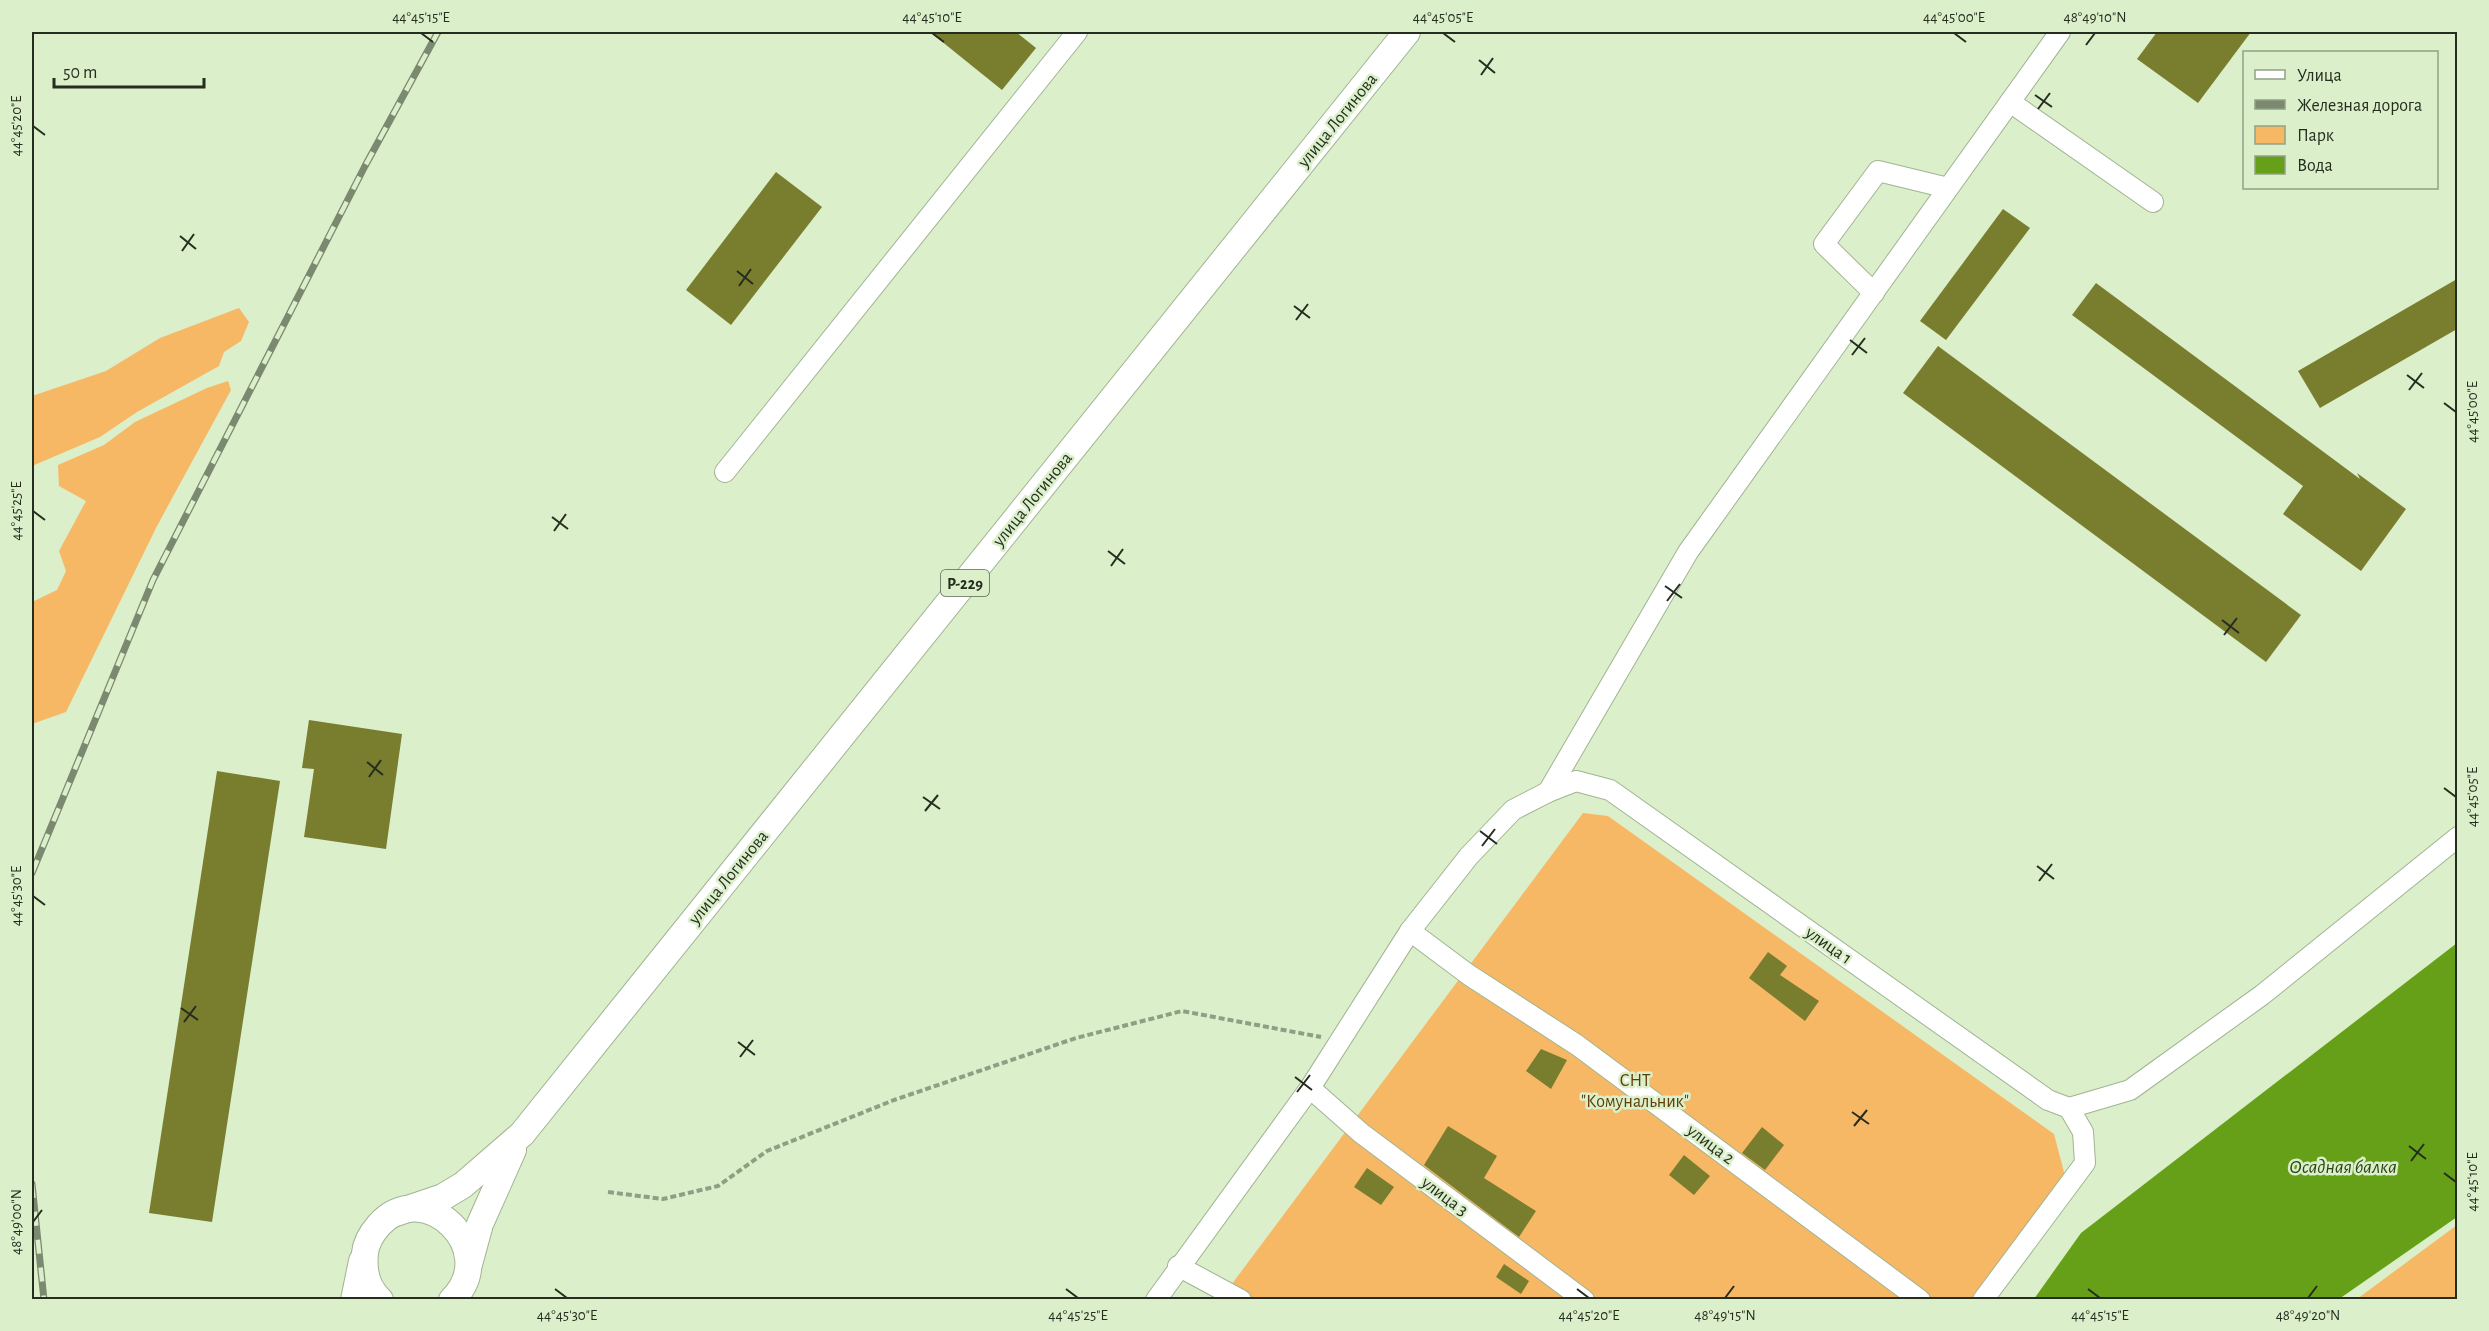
<svg xmlns="http://www.w3.org/2000/svg" width="2489" height="1331" viewBox="0 0 2489 1331" font-family="'Alegreya Sans',sans-serif">
	<style>
		.green { fill: #f7b866 }
		.water { fill: #65a018 }
		.building { fill: #797d2e }
		.lines { fill: none; stroke-linecap: round; stroke-linejoin: round }
		.minor-casing { stroke: #a1b492; stroke-width: 22 }
		.major-casing { stroke: #a1b492; stroke-width: 28 }
		.path { stroke: #8f9f83; stroke-width: 4; stroke-dasharray: 6 3; stroke-linecap: butt }
		.minor { stroke: #fff; stroke-width: 20 }
		.major { stroke: #fff; stroke-width: 26 }
		.rail-casing { stroke: #7b8970; stroke-width: 7 }
		.rail { stroke: #daefca; stroke-width: 4.5; stroke-dasharray: 14; stroke-linecap: butt }
		.ticks { fill: none; stroke: #252d1f; stroke-width: 2 }
		.labels { text-anchor: middle; stroke-width: 5; stroke-linejoin: round; paint-order: stroke }
		.shield { fill: #daefca; stroke: #5b6752; stroke-width: 1.5 }
		.shield-label { font-size: 16px; font-weight: bold; fill: #252d1f }
		.street-label { font-size: 18px; fill: #252d1f; stroke: #daefca }
		.park-label { font-size: 18px; fill: #603d07; stroke: #daefca }
		.water-label { font-size: 20px; font-style: italic; fill: #2b4413; stroke: #daefca }
		.neatline { fill: none; stroke: #252d1f; stroke-width: 2 }
		.ticks-label { font-size: 15px; text-anchor: middle; fill: #252d1f }
	</style>
	<rect width="100%" height="100%" fill="#daefca"/>
	<g class="green">
		<polygon points="239,308 249,322 241,341 224,352 219,366 137,412 100,437 32,466 32,396 106,371 160,338"/>
		<polygon points="228,381 231,390 157,526 66,712 32,724 32,602 57,590 66,571 59,551 86,501 59,486 58,465 104,445 135,422 207,388"/>
		<polygon points="1583,813 1608,816 2054,1134 2065,1176 1975,1299 1220,1300"/>
		<polygon points="2457,1225 2457,1299 2357,1299"/>
	</g>
	<polygon class="water" points="2457,943 2457,1217 2339,1299 2034,1299 2081,1233"/>
	<g class="building">
		<polygon points="930,32 1016,32 1036,48 1002,90"/>
		<polygon points="2157,32 2251,32 2198,103 2137,59"/>
		<polygon points="776,172 822,207 731,325 686,290"/>
		<polygon points="2003,209 2030,228 1946,340 1920,321"/>
		<polygon points="2457,279 2457,329 2320,408 2298,371"/>
		<polygon points="2096,283 2360,479 2357,473 2406,509 2361,571 2283,514 2303,486 2072,315"/>
		<polygon points="1938,346 2301,615 2266,662 1903,393"/>
		<polygon points="309,720 402,734 386,849 304,837 314,769 302,768"/>
		<polygon points="217,771 280,781 212,1222 149,1213"/>
		<polygon points="1768,952 1787,966 1780,975 1819,1001 1805,1021 1749,978"/>
		<polygon points="1541,1049 1567,1060 1551,1089 1526,1071"/>
		<polygon points="1448,1126 1497,1156 1484,1178 1536,1211 1519,1237 1424,1165"/>
		<polygon points="1762,1127 1784,1145 1765,1170 1742,1153"/>
		<polygon points="1684,1155 1710,1176 1694,1195 1669,1175"/>
		<polygon points="1367,1168 1394,1187 1381,1205 1354,1187"/>
		<polygon points="1504,1264 1529,1281 1521,1294 1496,1277"/>
	</g>
	<g class="lines">
		<defs>
			<g id="minor">
				<polyline points="2010,102 2153,202"/>
				<polyline points="1874,293 1824,244 1878,171 1948,188"/>
				<polyline points="725,472 1077,32"/>
				<polyline points="1548,792 1688,552 2060,32"/>
				<polyline points="1410,931 1469,975 1577,1045 1920,1300"/>
				<polyline points="1310,1088 1361,1133 1584,1300"/>
				<polyline points="1178,1266 1241,1300"/>
				<polyline points="1156,1300 1310,1088 1410,931 1469,856 1513,810 1548,792 1576,781 1610,790 2048,1100 2069,1108 2130,1090 2262,995 2458,837"/>
				<polyline points="1983,1300 2085,1163 2083,1132 2069,1108"/>
			</g>
			<g id="major">
				<polyline points="393,1214 443,1197 463,1185 522,1134 1407,32"/>
				<polyline points="469,1264 480,1224 513,1150"/>
				<polyline points="354,1300 362,1261"/>
				<path d="M 380,1300 C 366,1287 363,1271 365,1253 C 366,1242 372,1233 379,1225 C 423,1175 503,1249 452,1300"/>
			</g>
		</defs>
		<use href="#minor" class="minor-casing"/>
		<use href="#major" class="major-casing"/>
		<polyline class="path" points="608,1192 663,1199 718,1186 767,1151 894,1100 1076,1038 1182,1011 1321,1037"/>
		<use href="#minor" class="minor"/>
		<use href="#major" class="major"/>
		<defs>
			<g id="rail">
				<polyline points="32,873 153,580 365,166 438,32"/>
				<polyline points="32,1184 44,1300"/>
			</g>
		</defs>
		<use href="#rail" class="rail-casing"/>
		<use href="#rail" class="rail"/>
	</g>
	<path class="ticks" d="M 421,33 L 433,42M 932,33 L 944,42M 1443,33 L 1455,42M 1954,33 L 1966,42M 2086,45 L 2095,33M 1479,60 L 1495,73M 1481,75 L 1493,58M 2035,95 L 2052,107M 2038,109 L 2050,93M 33,126 L 45,135M 180,236 L 196,249M 182,251 L 194,234M 737,271 L 753,284M 739,286 L 751,269M 1294,306 L 1310,318M 1296,320 L 1308,304M 1850,340 L 1867,353M 1852,355 L 1865,338M 2407,375 L 2424,388M 2409,390 L 2422,373M 2444,403 L 2456,412M 33,511 L 45,520M 552,517 L 568,529M 554,531 L 566,514M 1108,551 L 1125,564M 1111,566 L 1123,549M 1665,586 L 1682,598M 1667,601 L 1680,584M 2222,620 L 2239,633M 2224,635 L 2237,618M 367,762 L 383,775M 369,777 L 381,760M 2444,788 L 2456,797M 923,797 L 940,809M 925,811 L 938,795M 1480,831 L 1497,844M 1482,846 L 1495,829M 2037,866 L 2054,879M 2039,881 L 2052,864M 33,896 L 45,905M 181,1008 L 198,1020M 184,1022 L 196,1006M 738,1042 L 755,1055M 740,1057 L 753,1040M 1295,1077 L 1312,1090M 1297,1092 L 1310,1075M 1852,1112 L 1869,1124M 1854,1126 L 1867,1110M 2409,1146 L 2426,1159M 2411,1161 L 2424,1144M 2444,1173 L 2456,1182M 33,1222 L 42,1210M 555,1289 L 567,1298M 1066,1289 L 1078,1298M 1577,1289 L 1589,1298M 2088,1289 L 2100,1298M 1725,1298 L 1734,1286M 2308,1298 L 2317,1286"/>
	<g class="labels">
		<rect class="shield" x="941" y="570" width="48" height="26" rx="4.5"/>
		<g class="shield-label">
			<text x="965" y="589">Р-229</text>
		</g>
		<g class="street-label">
			<text transform="translate(1337 120) rotate(-51)" y="6">улица Логинова</text>
			<text transform="translate(1032 499) rotate(-51)" y="6">улица Логинова</text>
			<text transform="translate(728 877) rotate(-51)" y="6">улица Логинова</text>
			<text transform="translate(1829 945) rotate(35)" y="6">улица 1</text>
			<text transform="translate(1711 1144) rotate(37)" y="6">улица 2</text>
			<text transform="translate(1445 1196) rotate(37)" y="6">улица 3</text>
		</g>
		<g class="park-label">
			<text x="1635" y="1086">СНТ<tspan x="1635" dy="21">"Комунальник"</tspan></text>
		</g>
		<g class="water-label">
			<text x="2343" y="1173">Осадная балка</text>
		</g>
	</g>
	<rect width="2489" height="1331" fill="none" stroke="#daefca" stroke-width="66"/>
	<rect x="2243" y="51" width="195" height="138" fill="#daefca" stroke="#92a186" stroke-width="1.5"/>
	<rect x="2255" y="70" width="30" height="9" fill="#ffffff" stroke="#92a186" stroke-width="1.5"/>
	<text x="2297" y="81" font-size="18" fill="#252d1f">Улица</text>
	<rect x="2255" y="100" width="30" height="9" fill="#7b8970" stroke="#92a186" stroke-width="1.5"/>
	<text x="2297" y="111" font-size="18" fill="#252d1f">Железная дорога</text>
	<rect x="2255" y="126" width="30" height="18" fill="#f7b866" stroke="#92a186" stroke-width="1.5"/>
	<text x="2297" y="141" font-size="18" fill="#252d1f">Парк</text>
	<rect x="2255" y="156" width="30" height="18" fill="#65a018" stroke="#92a186" stroke-width="1.5"/>
	<text x="2297" y="171" font-size="18" fill="#252d1f">Вода</text>
	<path d="M54 78v9h150v-9" fill="none" stroke="#252d1f" stroke-width="3"/>
	<text x="63" y="78" font-size="18" fill="#252d1f" stroke="#daefca" stroke-width="4.5" paint-order="stroke">50 m</text>
	<rect x="33" y="33" width="2423" height="1265" class="neatline"/>
	<g class="ticks-label">
		<text x="421" y="22">44°45'15"E</text>
		<text x="932" y="22">44°45'10"E</text>
		<text x="1443" y="22">44°45'05"E</text>
		<text x="1954" y="22">44°45'00"E</text>
		<text x="2095" y="22">48°49'10"N</text>
		<text transform="translate(16 126) rotate(-90)" y="5">44°45'20"E</text>
		<text transform="translate(2472 412) rotate(-90)" y="5">44°45'00"E</text>
		<text transform="translate(16 511) rotate(-90)" y="5">44°45'25"E</text>
		<text transform="translate(2472 797) rotate(-90)" y="5">44°45'05"E</text>
		<text transform="translate(16 896) rotate(-90)" y="5">44°45'30"E</text>
		<text transform="translate(2472 1182) rotate(-90)" y="5">44°45'10"E</text>
		<text transform="translate(16 1222) rotate(-90)" y="5">48°49'00"N</text>
		<text x="567" y="1320">44°45'30"E</text>
		<text x="1078" y="1320">44°45'25"E</text>
		<text x="1589" y="1320">44°45'20"E</text>
		<text x="1725" y="1320">48°49'15"N</text>
		<text x="2100" y="1320">44°45'15"E</text>
		<text x="2308" y="1320">48°49'20"N</text>
	</g>
</svg>
